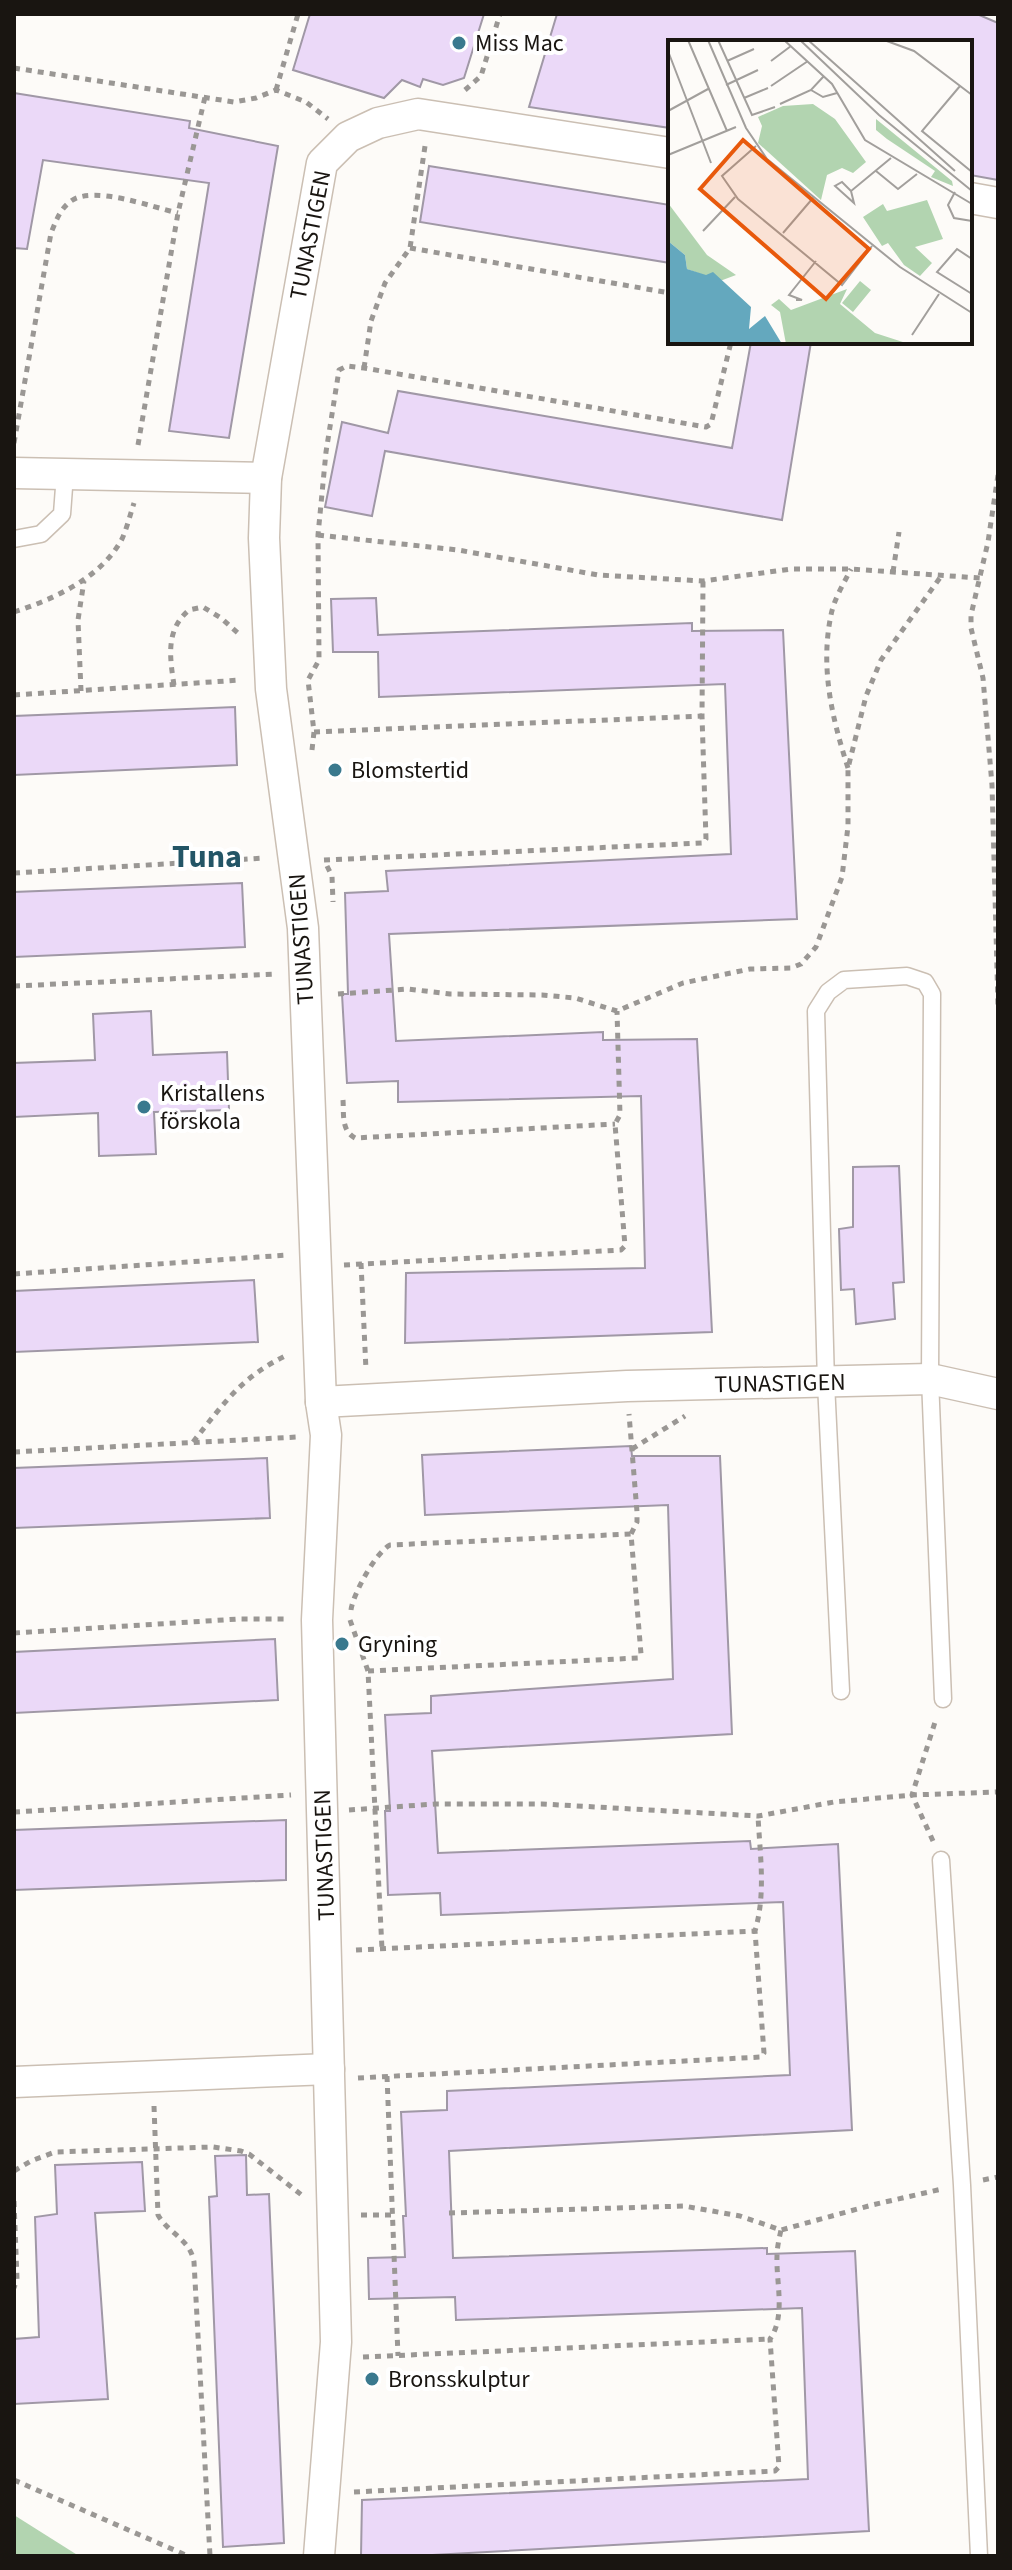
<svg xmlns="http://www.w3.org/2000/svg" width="1012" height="2570" viewBox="0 0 1012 2570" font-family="'Source Sans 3',sans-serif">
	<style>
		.green { fill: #b2d4b0 }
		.building { fill: #ebd9f8; stroke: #a098a6; stroke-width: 2 }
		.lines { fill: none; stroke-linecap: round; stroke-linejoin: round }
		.service-casing { stroke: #cbbfb3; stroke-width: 19 }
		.minor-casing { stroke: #cbbfb3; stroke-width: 33 }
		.path { stroke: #9a9794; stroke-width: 5; stroke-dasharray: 6 6; stroke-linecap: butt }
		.service { stroke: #fff; stroke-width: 16 }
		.minor { stroke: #fff; stroke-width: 30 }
		.poi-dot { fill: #3a798e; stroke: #fff; stroke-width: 3 }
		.labels { text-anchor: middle; stroke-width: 8; stroke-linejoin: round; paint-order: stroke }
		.poi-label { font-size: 24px; fill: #191511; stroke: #fff; text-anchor: start }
		.street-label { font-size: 24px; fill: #191511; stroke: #fff }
		.district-label { font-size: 32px; font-weight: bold; fill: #235566; stroke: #fff }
		.inset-road { fill: none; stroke: #a29f9c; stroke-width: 2 }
		.view { fill: #e8590c; fill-opacity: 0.15; stroke: #e8590c; stroke-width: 4 }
		.inset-edge { fill: none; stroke: #191511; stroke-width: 4 }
	</style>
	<rect width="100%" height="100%" fill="#fdfbf8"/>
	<polygon class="green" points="14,2515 79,2556 14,2556"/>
	<g class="building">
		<polygon points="310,14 484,14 464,78 443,85 423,79 420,87 402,80 384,98 293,70"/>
		<polygon points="557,14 977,14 998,23 998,180 970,175 970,42 670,42 670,128 529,107"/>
		<polygon points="14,93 190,121 189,128 278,146 229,438 169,431 209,183 43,160 27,249 14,248"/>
		<polygon points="429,166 670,205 670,263 420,222"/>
		<polygon points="751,342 811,342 782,520 385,451 372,516 325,507 342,422 388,433 398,391 732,448"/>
		<polygon points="376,598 378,635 692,623 692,631 783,630 797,919 389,934 396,1041 603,1032 603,1040 697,1039 712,1332 405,1343 406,1273 645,1268 641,1096 398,1102 398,1081 347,1083 342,994 348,994 345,893 388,891 386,871 731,854 725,684 379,697 378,652 333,652 331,599"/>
		<polygon points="235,707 237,765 14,775 14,716"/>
		<polygon points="242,883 245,947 14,957 14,892"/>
		<polygon points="151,1011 153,1055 227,1052 229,1110 154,1112 156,1154 99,1156 98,1113 14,1117 14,1063 95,1060 93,1014"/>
		<polygon points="899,1166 904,1282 893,1283 895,1319 856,1324 854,1289 841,1290 839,1229 853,1227 853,1167"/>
		<polygon points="254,1280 258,1342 14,1352 14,1291"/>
		<polygon points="631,1446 632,1456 720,1456 732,1734 432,1751 438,1853 750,1841 751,1849 838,1844 852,2130 449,2151 453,2258 767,2248 767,2254 855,2251 869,2531 414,2556 361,2556 362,2500 808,2479 802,2308 456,2320 455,2297 369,2299 368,2258 405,2257 403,2216 406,2216 401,2112 447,2110 447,2091 790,2075 783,1902 441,1915 440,1893 388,1895 385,1811 390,1811 385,1715 431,1713 431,1696 673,1679 668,1505 425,1515 422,1455"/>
		<polygon points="267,1458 270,1518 14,1528 14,1468"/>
		<polygon points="275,1639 278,1700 14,1713 14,1652"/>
		<polygon points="286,1820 286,1880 14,1890 14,1830"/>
		<polygon points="246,2155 247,2195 269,2194 284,2543 223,2547 209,2197 217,2196 215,2156"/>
		<polygon points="142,2162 145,2211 95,2213 108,2399 14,2404 14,2339 39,2337 35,2217 57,2214 55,2165"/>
	</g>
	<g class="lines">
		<defs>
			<g id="service">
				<polyline points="14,539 41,534 62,514 65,474"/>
				<polyline points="841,1691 826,1383 816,1011 828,992 844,980 907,976 925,982 932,994 930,1379 943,1699"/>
				<polyline points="941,1860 962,2185 979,2556"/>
			</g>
			<g id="minor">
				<polyline points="970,198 998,203"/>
				<polyline points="14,473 266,478"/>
				<polyline points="321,1402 627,1386 930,1379 998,1394"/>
				<polyline points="14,2082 329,2069"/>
				<polyline points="319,2556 336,2342 317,1620 326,1435 321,1402 303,928 271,689 264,538 266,478 322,163 348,137 378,123 418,114 670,153"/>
			</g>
		</defs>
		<use href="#service" class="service-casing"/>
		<use href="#minor" class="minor-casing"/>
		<g class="path">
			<polyline points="14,68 234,102 256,98 276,90 306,102 328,119"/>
			<polyline points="276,90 298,14"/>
			<polyline points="465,90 481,76 500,14"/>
			<polyline points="410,248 670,293"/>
			<polyline points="364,368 371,321 385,283 410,248 425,146"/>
			<path d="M 14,443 L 51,233 C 56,221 60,209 71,201 C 93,185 152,207 178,213"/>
			<polyline points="138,445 178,213 205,97"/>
			<polyline points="998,475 988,542 971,615 971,628 983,678 992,785 998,1006"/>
			<polyline points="318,535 458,550 598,575 703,581 791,569 851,569 980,578"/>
			<polyline points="893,572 899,532"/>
			<path d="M 14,612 C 54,599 101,578 122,539 C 127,528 130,515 134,503"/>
			<path d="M 174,685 C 170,658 165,630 189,610 L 203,607 L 221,618 L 239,634"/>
			<polyline points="81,691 78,620 84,581"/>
			<polyline points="14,695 241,680"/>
			<polyline points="314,732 702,716"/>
			<polyline points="312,750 314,732 308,680 319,660 318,535 326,452 339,370 347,366 364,368 706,427 711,424 731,342"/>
			<path d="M 848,768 C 832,718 820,668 831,615 C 834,599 844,583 851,569"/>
			<polyline points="324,860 703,843 706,839 702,716 703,581"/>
			<polyline points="327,866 332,876 333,902"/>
			<polyline points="14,873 265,858"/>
			<polyline points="14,986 277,974"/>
			<polyline points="338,994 408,989 450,994 542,995 575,998 617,1011 683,983 750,969 791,968 801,964 816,947 842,877 848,826 848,768 866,696 881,660 942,575"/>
			<path d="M 343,1100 C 344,1115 341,1130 355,1138 L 615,1124"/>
			<polyline points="361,1263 366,1370"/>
			<polyline points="344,1265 621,1250 625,1246 615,1124 620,1115 617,1011"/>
			<polyline points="14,1274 288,1255"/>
			<path d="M 193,1442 C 225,1402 241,1377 289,1354"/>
			<polyline points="632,1449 685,1416"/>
			<polyline points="14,1452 297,1437"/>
			<path d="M 351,1610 C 353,1594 376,1552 390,1545 L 631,1534"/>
			<polyline points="350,1620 368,1671 382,1949"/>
			<polyline points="14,1633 238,1619 289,1619"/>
			<polyline points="368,1671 638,1658 641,1654 631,1534 637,1522 637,1512 629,1414"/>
			<polyline points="349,1810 435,1804 542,1804 758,1816 834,1802 912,1795 998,1792"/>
			<polyline points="14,1812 291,1795"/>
			<polyline points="933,1841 912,1795 936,1719"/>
			<polyline points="356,1950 755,1931"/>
			<polyline points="387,2076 398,2356"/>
			<path d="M 358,2078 L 761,2057 L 764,2053 L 755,1931 C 766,1894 760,1855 758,1816"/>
			<path d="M 154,2106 L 158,2215 C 169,2234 190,2239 194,2262 L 210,2556"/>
			<polyline points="14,2171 31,2161 55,2152 213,2147 241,2151 249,2154 303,2196"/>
			<polyline points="983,2180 998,2177"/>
			<polyline points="14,2201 17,2279 14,2288"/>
			<polyline points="449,2213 684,2206 740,2216 781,2230 872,2205 942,2189"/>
			<polyline points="361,2215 392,2215"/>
			<polyline points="363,2357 770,2339"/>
			<polyline points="14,2480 188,2556"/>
			<path d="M 354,2492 L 775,2471 L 779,2467 L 770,2339 C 786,2316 776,2283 777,2256 C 777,2248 779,2239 781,2230"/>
		</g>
		<use href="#service" class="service"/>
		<use href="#minor" class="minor"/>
	</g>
	<g class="poi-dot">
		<circle cx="459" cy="43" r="8"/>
		<circle cx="335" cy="770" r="8"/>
		<circle cx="144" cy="1107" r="8"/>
		<circle cx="342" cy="1644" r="8"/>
		<circle cx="372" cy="2379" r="8"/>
	</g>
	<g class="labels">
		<g class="poi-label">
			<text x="475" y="51">Miss Mac</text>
			<text x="351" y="778">Blomstertid</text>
			<text x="160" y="1101">Kristallens<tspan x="160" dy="28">förskola</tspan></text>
			<text x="358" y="1652">Gryning</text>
			<text x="388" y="2387">Bronsskulptur</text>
		</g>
		<g class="street-label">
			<text transform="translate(310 235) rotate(-79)" y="8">TUNASTIGEN</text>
			<text transform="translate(301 939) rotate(-94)" y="8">TUNASTIGEN</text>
			<text transform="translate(780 1383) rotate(-1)" y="8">TUNASTIGEN</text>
			<text transform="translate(324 1855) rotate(-92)" y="8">TUNASTIGEN</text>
		</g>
		<g class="district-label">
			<text x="207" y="867">Tuna</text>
		</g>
	</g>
	<g transform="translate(668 40)">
		<rect width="304" height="304" fill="#fdfbf8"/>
		<path d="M 145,64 L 167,79 L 198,122 L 185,133 L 174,128 L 159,135 L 153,160 L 90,103 L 94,86 L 90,77 L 115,66 ZM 208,79 L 284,141 L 285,146 L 263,137 L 267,131 L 219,99 L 208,90 ZM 259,160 L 275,199 L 247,207 L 264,223 L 252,236 L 236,225 L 220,203 L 214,206 L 195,177 L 215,164 L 219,171 ZM 0,163 L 39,215 L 68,235 L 52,241 L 19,229 L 17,215 L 0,201 ZM 192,241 L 203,250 L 185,272 L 174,263 ZM 179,249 L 172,264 L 207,293 L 241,304 L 118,304 L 112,272 L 103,265 L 111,259 L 123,270 Z" fill="#b2d4b0"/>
		<path d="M 0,201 L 17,215 L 19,229 L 38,235 L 45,232 L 83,267 L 81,289 L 97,276 L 114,304 L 0,304 Z" fill="#64a8be"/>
		<path class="inset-road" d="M 20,0 L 59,91M 40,0 L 78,88 L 99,119 L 232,227 L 304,273M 50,0 L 84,75 L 107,67M 116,0 L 164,44 L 197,100 L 304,164M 132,0 L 211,75 L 304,151M 140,0 L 287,131M 216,0 L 246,11 L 304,55M 0,11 L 43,123M 59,21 L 86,9M 103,21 L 123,6M 58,45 L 90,30M 103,46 L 140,21M 292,46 L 254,91 L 304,132M 143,50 L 155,57 L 169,53M 76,58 L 100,48M 112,64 L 143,50 L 156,36M 0,71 L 40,49M 88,106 L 54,136 L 70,159 L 174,245 L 204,206M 0,115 L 68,87M 208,131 L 230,149 L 249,134M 183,151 L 174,142 L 167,146 L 186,163 L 183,151 L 223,118M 287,152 L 280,165 L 286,178 L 304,181M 35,191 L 67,157M 115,193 L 145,158M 304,219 L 289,209 L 269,232 L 304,254M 128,260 L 134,260 L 121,255 L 148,221M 244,295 L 271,254"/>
		<path class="view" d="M 75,100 L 201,209 L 158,259 L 32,149 Z"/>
		<rect width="304" height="304" class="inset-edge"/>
	</g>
	<rect width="1012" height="2570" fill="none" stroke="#191511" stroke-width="32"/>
</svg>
